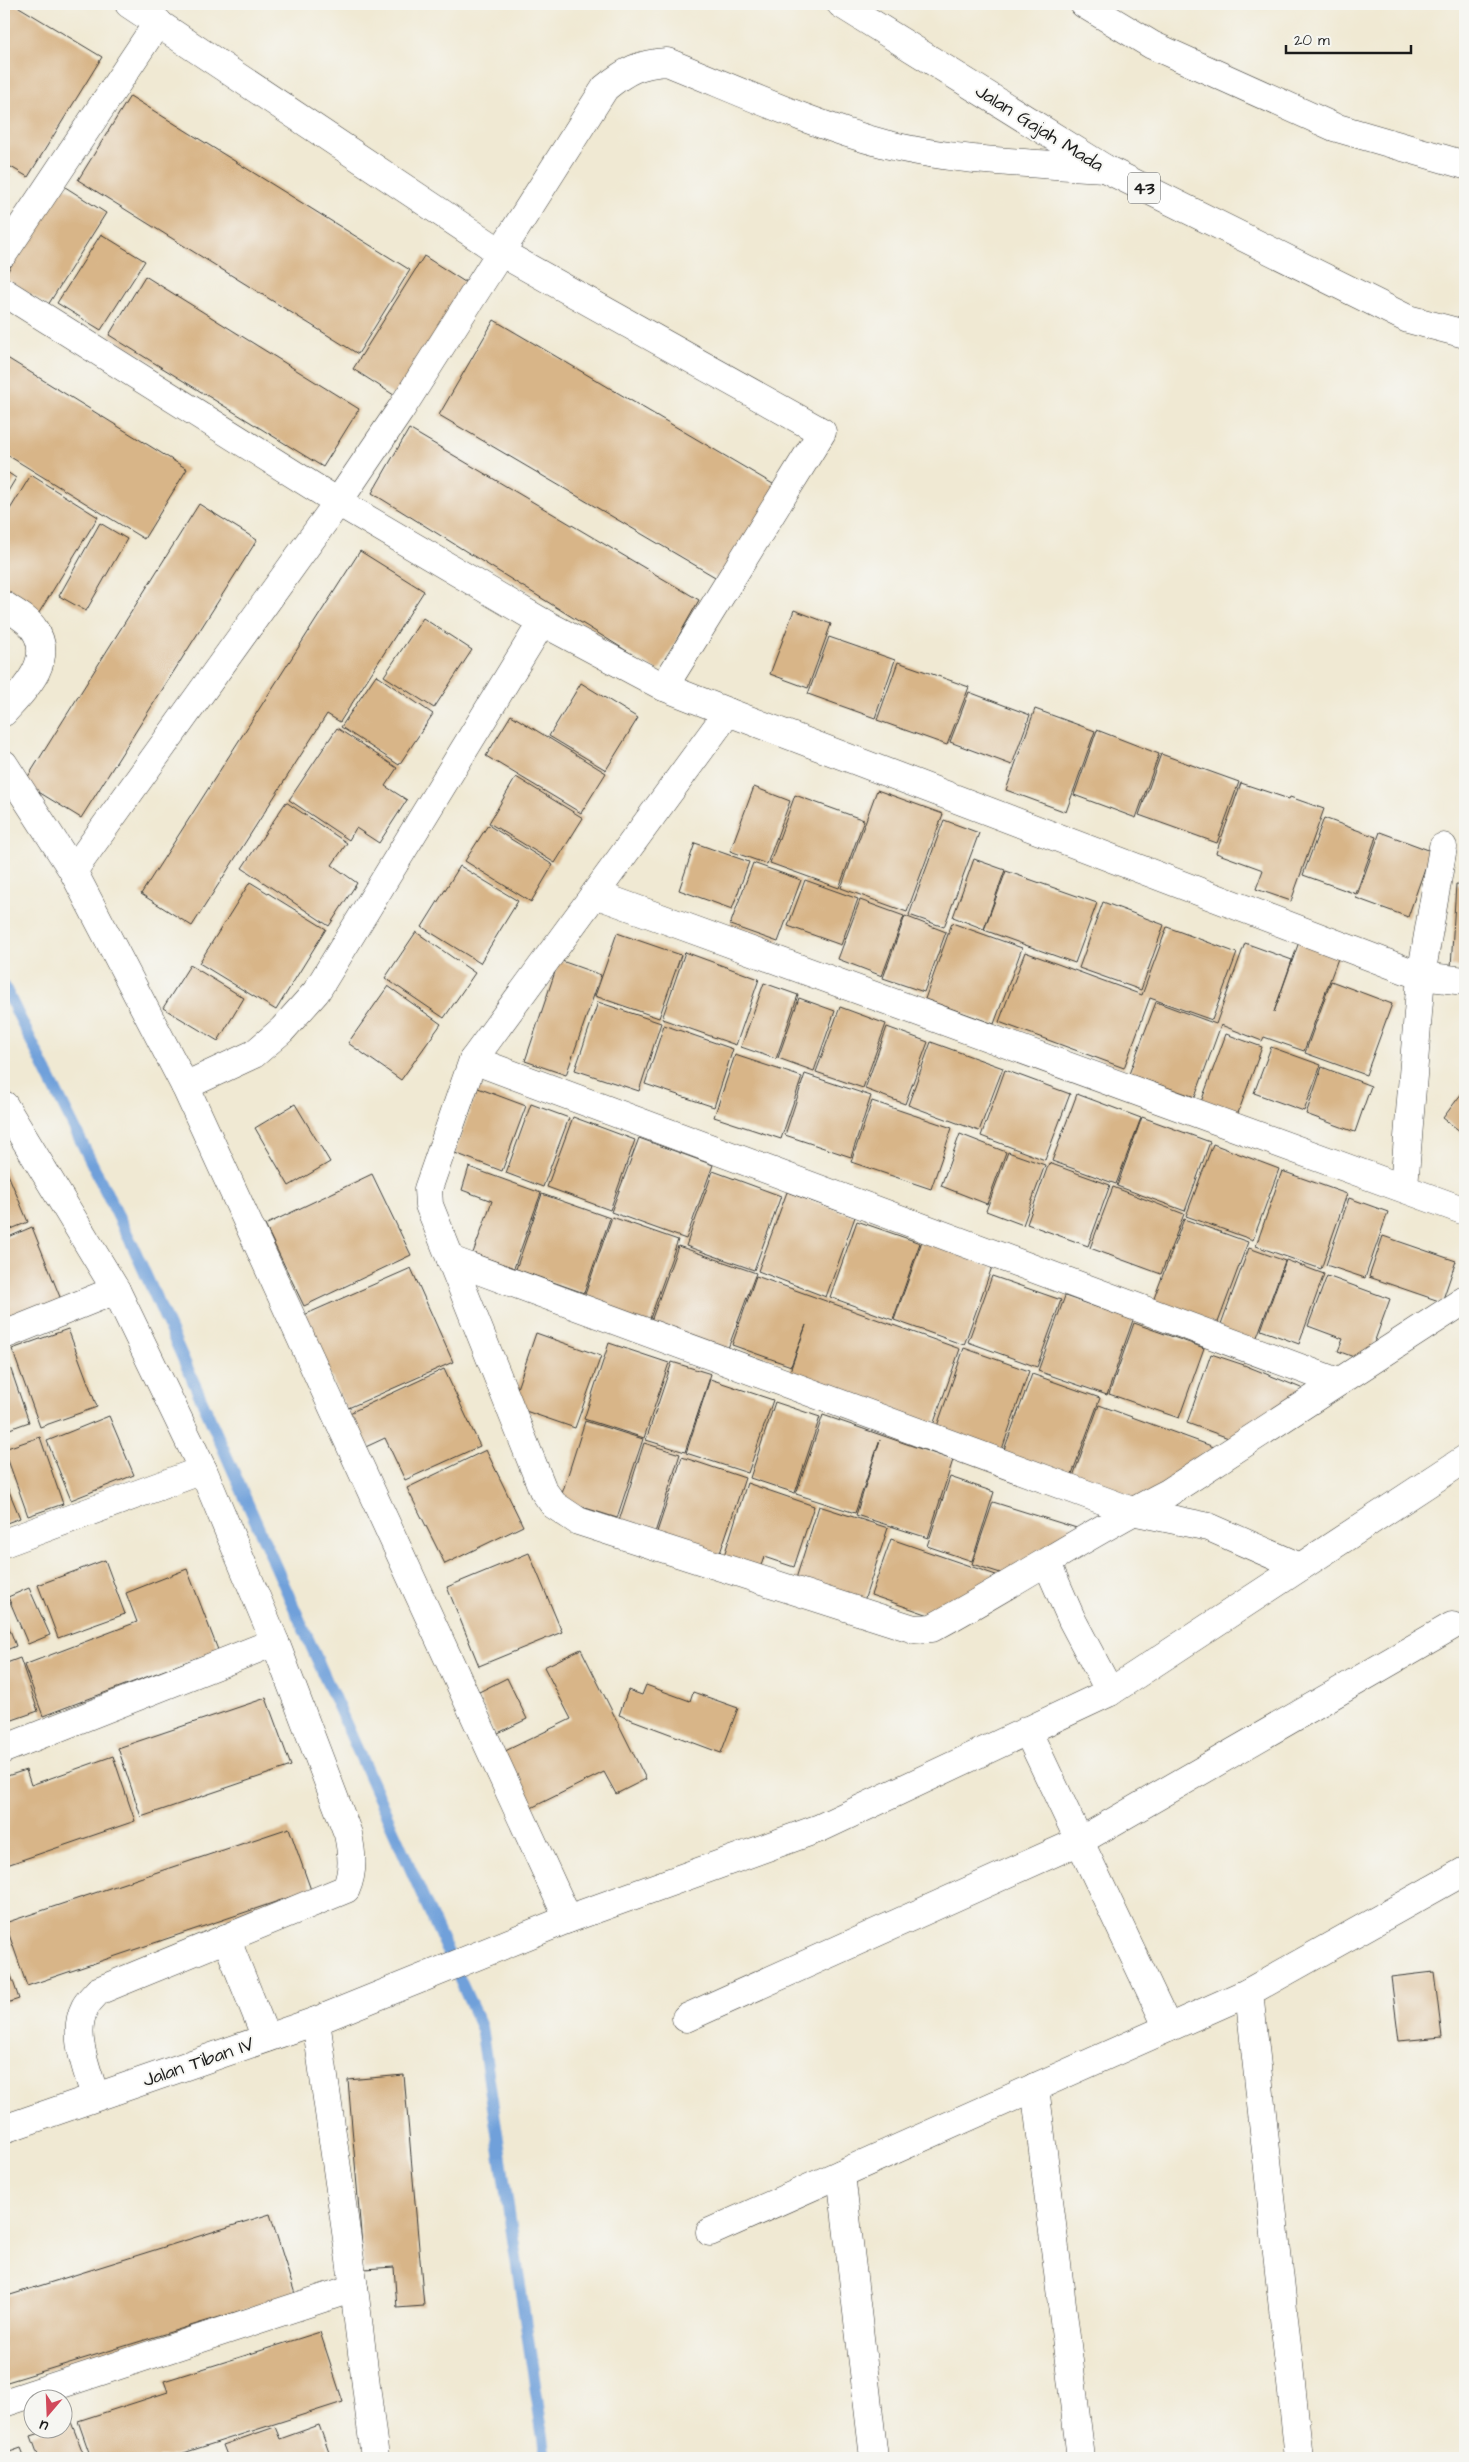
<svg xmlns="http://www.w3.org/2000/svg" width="1469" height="2462" viewBox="0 0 1469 2462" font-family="'Architects Daughter',sans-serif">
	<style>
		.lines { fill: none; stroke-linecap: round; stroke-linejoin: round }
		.stream { stroke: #70a0da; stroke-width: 12 }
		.building { fill: #d8b588 }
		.street-casing { stroke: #3c3b37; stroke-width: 29 }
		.secondary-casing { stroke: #3c3b37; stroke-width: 29 }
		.highway-casing { stroke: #3c3b37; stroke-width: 29 }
		.street { stroke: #fff; stroke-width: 28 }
		.secondary { stroke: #fff; stroke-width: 28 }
		.highway { stroke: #fff; stroke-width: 28 }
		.labels { text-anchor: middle; stroke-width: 4; stroke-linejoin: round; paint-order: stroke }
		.shield { fill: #f6f6f2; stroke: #5d5d5c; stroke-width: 1 }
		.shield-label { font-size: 18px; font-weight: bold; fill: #1c1c1c }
		.street-label { font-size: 19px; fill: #1c1c1c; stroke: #f6f6f2 }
	</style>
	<rect width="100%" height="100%" fill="#f6f6f2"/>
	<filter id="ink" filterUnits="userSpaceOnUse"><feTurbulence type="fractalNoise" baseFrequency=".02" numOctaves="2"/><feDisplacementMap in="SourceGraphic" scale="10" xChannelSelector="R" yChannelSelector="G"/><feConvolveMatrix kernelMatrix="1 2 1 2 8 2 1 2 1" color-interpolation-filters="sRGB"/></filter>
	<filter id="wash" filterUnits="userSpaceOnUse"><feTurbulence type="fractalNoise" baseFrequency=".0096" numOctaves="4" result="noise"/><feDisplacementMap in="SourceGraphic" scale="20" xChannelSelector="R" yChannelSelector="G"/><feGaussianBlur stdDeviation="1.12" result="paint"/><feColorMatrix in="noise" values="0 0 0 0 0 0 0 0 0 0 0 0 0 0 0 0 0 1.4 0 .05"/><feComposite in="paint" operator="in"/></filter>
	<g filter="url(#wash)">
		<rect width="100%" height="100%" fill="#f0e9d3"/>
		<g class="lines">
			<polyline class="stream" points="4,986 132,1244 481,2027 546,2458"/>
		</g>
		<g id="blocks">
			<g class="building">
				<polygon points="4,4 14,4 102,57 28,177 4,163"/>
				<polygon points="130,96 410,270 358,354 78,180"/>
				<polygon points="4,171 10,176 4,186"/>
				<polygon points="62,185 106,213 48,305 4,277"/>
				<polygon points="101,234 145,261 101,330 57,303"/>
				<polygon points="424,256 468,284 397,397 353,369"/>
				<polygon points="145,276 359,409 323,467 109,335"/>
				<polygon points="494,320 778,487 722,581 439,415"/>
				<polygon points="4,356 187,469 144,539 4,453"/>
				<polygon points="409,429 699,600 659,671 372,493"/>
				<polygon points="4,470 16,478 4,498"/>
				<polygon points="31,475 98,517 37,616 4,595 4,519"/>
				<polygon points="199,504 257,540 81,818 24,783"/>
				<polygon points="100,523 127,539 86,611 59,596"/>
				<polygon points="360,551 424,591 340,722 327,714 192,926 141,894"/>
				<polygon points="794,610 831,624 808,688 770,674"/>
				<polygon points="423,618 472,650 434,708 384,676"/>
				<polygon points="829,637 895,660 875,718 808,694"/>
				<polygon points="898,662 969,687 947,745 877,720"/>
				<polygon points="376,675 433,714 399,765 341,727"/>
				<polygon points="581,683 638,718 606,770 549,736"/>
				<polygon points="969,692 1030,715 1012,765 950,742"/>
				<polygon points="1035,709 1095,731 1066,812 1006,790"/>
				<polygon points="511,715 606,773 581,813 486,756"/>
				<polygon points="337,728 397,768 385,786 407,800 379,843 356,828 349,840 289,800"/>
				<polygon points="1097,730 1159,754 1136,818 1074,795"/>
				<polygon points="1161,754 1239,782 1217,843 1139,815"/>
				<polygon points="516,777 583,818 555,863 489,823"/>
				<polygon points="1241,783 1289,799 1290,797 1324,809 1291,901 1256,889 1263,870 1216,853"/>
				<polygon points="754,787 790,801 767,864 730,851"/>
				<polygon points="877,790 943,814 907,912 841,888"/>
				<polygon points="795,795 864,820 839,888 770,863"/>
				<polygon points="286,802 347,843 332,865 357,883 329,926 242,868"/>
				<polygon points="1324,818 1376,837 1356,894 1303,875"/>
				<polygon points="944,820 979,833 944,927 909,915"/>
				<polygon points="488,825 553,865 531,902 465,861"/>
				<polygon points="1380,832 1431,851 1408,917 1356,898"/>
				<polygon points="695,843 749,862 732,909 679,890"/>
				<polygon points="974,859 1005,870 984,929 953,917"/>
				<polygon points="753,863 801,880 778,942 730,925"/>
				<polygon points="460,866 518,901 480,963 422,927"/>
				<polygon points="1006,871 1097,903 1075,963 984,930"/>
				<polygon points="805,880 858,899 841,945 788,926"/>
				<polygon points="250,882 326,929 276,1010 199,963"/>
				<polygon points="1456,884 1465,885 1465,967 1451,967"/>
				<polygon points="860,900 904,916 882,976 838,959"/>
				<polygon points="1103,902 1164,925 1141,990 1079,968"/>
				<polygon points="905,916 946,932 924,992 883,978"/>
				<polygon points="952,923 1022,948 994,1024 925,999"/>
				<polygon points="1167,927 1237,953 1212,1020 1150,998 1124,1068 999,1022 1025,952 1142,995"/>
				<polygon points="416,932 475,973 444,1018 385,978"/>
				<polygon points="617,933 681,955 659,1018 595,996"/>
				<polygon points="1300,939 1340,953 1304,1051 1264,1037 1262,1041 1221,1025 1195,1097 1129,1074 1156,1002 1216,1024 1245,943 1292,960 1274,1012"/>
				<polygon points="685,952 759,979 736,1045 662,1019"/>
				<polygon points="559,960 601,975 566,1075 525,1061"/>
				<polygon points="190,965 244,998 218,1041 163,1008"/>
				<polygon points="1331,981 1392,1004 1366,1075 1305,1053"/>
				<polygon points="764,983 798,995 776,1059 741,1047"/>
				<polygon points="388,986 441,1024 401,1080 348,1043"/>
				<polygon points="799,998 835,1011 814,1071 778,1058"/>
				<polygon points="598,1002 661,1023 639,1091 575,1070"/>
				<polygon points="840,1007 886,1024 863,1088 816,1072"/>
				<polygon points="664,1025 733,1049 714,1107 645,1084"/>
				<polygon points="887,1027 928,1042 905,1104 865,1089"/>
				<polygon points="1226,1034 1262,1047 1237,1116 1201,1102"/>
				<polygon points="931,1042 1003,1068 979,1131 908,1105"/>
				<polygon points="1271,1047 1321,1065 1304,1111 1254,1093"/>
				<polygon points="735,1055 802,1077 781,1139 714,1117"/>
				<polygon points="1322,1067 1371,1086 1355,1132 1306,1114"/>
				<polygon points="1005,1070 1070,1094 1045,1160 981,1136"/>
				<polygon points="805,1074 871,1096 851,1157 785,1135"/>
				<polygon points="478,1088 526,1106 502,1171 455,1153"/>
				<polygon points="1465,1089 1465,1135 1443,1118"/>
				<polygon points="1077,1094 1141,1118 1116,1184 1052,1161"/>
				<polygon points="872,1101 952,1128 931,1189 851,1162"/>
				<polygon points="295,1104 330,1162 289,1186 255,1128"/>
				<polygon points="531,1104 569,1118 543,1187 506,1173"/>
				<polygon points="573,1117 635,1140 610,1210 547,1187"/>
				<polygon points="1142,1117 1210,1142 1185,1211 1117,1186"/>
				<polygon points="960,1134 1006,1152 987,1204 941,1186"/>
				<polygon points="639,1138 713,1165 686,1239 611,1212"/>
				<polygon points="1213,1144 1279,1169 1253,1240 1186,1216"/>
				<polygon points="1008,1152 1045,1165 1023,1225 986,1211"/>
				<polygon points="1049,1163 1110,1185 1088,1246 1027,1224"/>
				<polygon points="5,1167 28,1222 4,1232 4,1168"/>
				<polygon points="469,1167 541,1193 514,1268 473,1253 492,1201 462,1190"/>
				<polygon points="713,1171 781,1196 754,1270 686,1246"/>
				<polygon points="1282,1171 1347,1194 1321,1269 1256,1246"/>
				<polygon points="372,1174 411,1255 304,1306 265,1225"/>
				<polygon points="1113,1187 1184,1214 1161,1274 1090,1248"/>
				<polygon points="787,1192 855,1217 826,1297 758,1271"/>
				<polygon points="542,1194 610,1218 584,1293 516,1269"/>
				<polygon points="1349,1198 1388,1212 1365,1278 1326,1265"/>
				<polygon points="612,1217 678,1240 647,1327 582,1303"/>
				<polygon points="1184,1219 1248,1242 1217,1325 1153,1301"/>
				<polygon points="857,1221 920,1243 893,1320 830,1297"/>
				<polygon points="32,1227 62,1302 4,1324 4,1239"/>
				<polygon points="1383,1236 1456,1261 1442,1302 1369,1277"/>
				<polygon points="922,1241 992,1267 964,1345 894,1320"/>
				<polygon points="678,1246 756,1273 727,1351 650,1324"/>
				<polygon points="1249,1248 1285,1261 1254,1345 1218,1332"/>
				<polygon points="1286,1260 1324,1274 1299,1344 1261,1330"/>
				<polygon points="411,1268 453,1362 346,1409 304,1315"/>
				<polygon points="756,1276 960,1349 932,1428 788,1377 806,1325 791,1366 732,1345"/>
				<polygon points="992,1276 1061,1300 1037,1367 968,1342"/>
				<polygon points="1327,1276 1390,1299 1367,1362 1338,1351 1343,1339 1308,1326"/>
				<polygon points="1065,1296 1133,1320 1107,1395 1038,1371"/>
				<polygon points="1134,1323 1204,1348 1179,1418 1109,1394"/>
				<polygon points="68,1329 97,1407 40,1427 12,1349"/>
				<polygon points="536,1333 601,1356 575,1428 511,1406"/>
				<polygon points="609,1343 669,1363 644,1438 584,1419"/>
				<polygon points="964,1348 1029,1371 1000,1455 935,1432"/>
				<polygon points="1211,1354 1244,1365 1306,1390 1237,1441 1187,1423"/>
				<polygon points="8,1361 29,1422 4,1431 4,1363"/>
				<polygon points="672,1362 711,1374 685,1452 646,1440"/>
				<polygon points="444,1369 480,1446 405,1480 385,1438 357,1451 341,1417"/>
				<polygon points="1032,1374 1100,1398 1069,1482 1001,1458"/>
				<polygon points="710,1379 773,1400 748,1473 686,1453"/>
				<polygon points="775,1402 820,1417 795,1493 750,1478"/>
				<polygon points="1099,1405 1214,1447 1136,1504 1071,1482"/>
				<polygon points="823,1415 953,1460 928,1538 856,1515 880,1440 855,1513 796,1494"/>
				<polygon points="109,1416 134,1475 71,1500 47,1441"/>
				<polygon points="585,1421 643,1439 617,1518 560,1500"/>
				<polygon points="40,1437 63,1504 28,1516 4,1449"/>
				<polygon points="644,1443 680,1454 653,1539 617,1527"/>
				<polygon points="486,1450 523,1526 445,1564 407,1488"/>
				<polygon points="682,1457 745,1478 717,1562 654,1541"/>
				<polygon points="950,1477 994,1492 972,1561 927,1546"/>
				<polygon points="4,1479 20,1518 4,1524"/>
				<polygon points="747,1483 814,1506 794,1567 764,1557 758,1574 722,1562"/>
				<polygon points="993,1502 1083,1530 1010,1576 972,1564"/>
				<polygon points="819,1506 888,1528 861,1610 793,1588"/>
				<polygon points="891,1539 996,1575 935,1617 871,1595"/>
				<polygon points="529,1553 562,1632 479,1666 447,1587"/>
				<polygon points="105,1560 125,1614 58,1638 38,1585"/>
				<polygon points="187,1569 218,1650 43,1716 24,1665 137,1622 126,1593"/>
				<polygon points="29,1588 50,1635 28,1644 8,1597"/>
				<polygon points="4,1614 16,1646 4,1651"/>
				<polygon points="581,1649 646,1779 616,1794 604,1772 523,1812 495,1756 571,1719 544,1667"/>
				<polygon points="20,1658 38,1711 4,1723 4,1664"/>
				<polygon points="507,1678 527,1719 496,1734 477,1693"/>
				<polygon points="646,1685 690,1701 693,1692 738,1708 721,1753 619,1715 628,1690 642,1695"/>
				<polygon points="266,1698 291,1766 141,1817 118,1748"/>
				<polygon points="113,1756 135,1821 4,1866 4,1777 26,1770 31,1785"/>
				<polygon points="289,1828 311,1890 27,1986 5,1923"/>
				<polygon points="4,1954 19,1999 4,2004"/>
				<polygon points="1434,1972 1442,2037 1399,2041 1391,1977"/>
				<polygon points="404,2075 424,2306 397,2308 394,2267 364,2269 348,2080"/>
				<polygon points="270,2214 295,2294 4,2383 4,2297"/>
				<polygon points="320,2332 343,2402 168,2458 91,2458 78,2421 168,2392 164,2381"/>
				<polygon points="71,2422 85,2458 39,2458 31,2436 50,2430 62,2430 62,2425"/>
				<polygon points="319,2425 331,2458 228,2458 223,2445 275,2427 280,2439"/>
				<polygon points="21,2448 25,2458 4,2458 4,2454"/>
			</g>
		</g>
	</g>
	<g filter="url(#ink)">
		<use href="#blocks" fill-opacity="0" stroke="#3c3b37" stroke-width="1"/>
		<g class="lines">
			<defs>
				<g id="street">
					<polyline points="129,4 500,252 822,432 664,687"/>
					<polyline points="4,253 158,22"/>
					<polyline points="4,292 338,502 542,622 664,687 728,712"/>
					<path d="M 4,605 C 13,612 28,619 34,629 C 56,660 23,691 4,712"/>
					<polyline points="4,764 73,871 185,1086 568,1919"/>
					<path d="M 73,871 L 338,502 L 401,409 L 605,88 C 627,70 639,64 667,62 C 737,90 812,125 885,144 C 956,162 1031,163 1104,168"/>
					<polyline points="595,894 1465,1211"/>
					<path d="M 1465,981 L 1421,976 L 728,712 L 473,1060 L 428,1189 L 429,1205 L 543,1490 L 554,1505 L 578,1521 L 914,1629 L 932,1628 C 1012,1585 1087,1534 1168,1493 L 1465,1300"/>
					<polyline points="473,1060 1338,1382"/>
					<polyline points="185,1086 254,1054 282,1030 316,992 542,622"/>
					<path d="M 4,1105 L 116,1290 L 203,1470 L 275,1642 L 348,1834 C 352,1854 354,1870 346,1889 L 98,1991 C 94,1996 88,2001 85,2007 C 71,2034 87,2069 95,2096"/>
					<polyline points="1404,1187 1421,976 1443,847"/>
					<polyline points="451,1260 1132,1511 1209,1527 1300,1567"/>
					<polyline points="4,1335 116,1290"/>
					<polyline points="4,1543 203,1470"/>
					<polyline points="1047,1563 1072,1620 1110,1692"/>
					<polyline points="1027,1730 1168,2028"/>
					<polyline points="4,1749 275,1642"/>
					<polyline points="226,1938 266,2038"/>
					<polyline points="1249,1992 1299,2458"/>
					<polyline points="686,2018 1080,1841 1452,1626"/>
					<polyline points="316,2021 354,2288 375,2458"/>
					<polyline points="1035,2087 1081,2458"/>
					<polyline points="841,2174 874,2458"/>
					<polyline points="710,2232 1249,1992 1465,1871"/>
					<polyline points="4,2403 354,2288"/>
				</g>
				<polyline id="secondary" points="4,2129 316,2021 568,1919 820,1828 1110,1692 1465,1459"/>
				<g id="highway">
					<polyline points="841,4 1104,168 1408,319 1465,334"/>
					<polyline points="1084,4 1152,45 1334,127 1465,165"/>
				</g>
			</defs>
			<use href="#street" class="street-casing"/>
			<use href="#secondary" class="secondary-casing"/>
			<use href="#highway" class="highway-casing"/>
			<use href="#street" class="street"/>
			<use href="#secondary" class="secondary"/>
			<use href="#highway" class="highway"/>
		</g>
	</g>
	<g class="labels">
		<rect class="shield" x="1128" y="172.5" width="32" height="31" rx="4"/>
		<g class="shield-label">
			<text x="1144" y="194">43</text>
		</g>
		<g class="street-label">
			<text transform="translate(1040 127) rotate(32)" y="7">Jalan Gajah Mada</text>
			<text transform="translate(198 2061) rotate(-19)" y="7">Jalan Tiban IV</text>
		</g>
	</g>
	<rect width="1469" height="2462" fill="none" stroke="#f6f6f2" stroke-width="20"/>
	<g transform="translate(48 2414) rotate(199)"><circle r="24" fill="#f6f6f2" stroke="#9f9f9c"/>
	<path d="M0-4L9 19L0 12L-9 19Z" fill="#d1495b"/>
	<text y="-8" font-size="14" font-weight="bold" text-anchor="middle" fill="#1c1c1c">U</text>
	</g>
	<path d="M1286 45v8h125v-8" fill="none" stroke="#1c1c1c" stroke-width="2.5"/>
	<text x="1294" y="45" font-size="15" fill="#1c1c1c" stroke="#f6f6f2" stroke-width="4" paint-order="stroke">20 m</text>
</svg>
